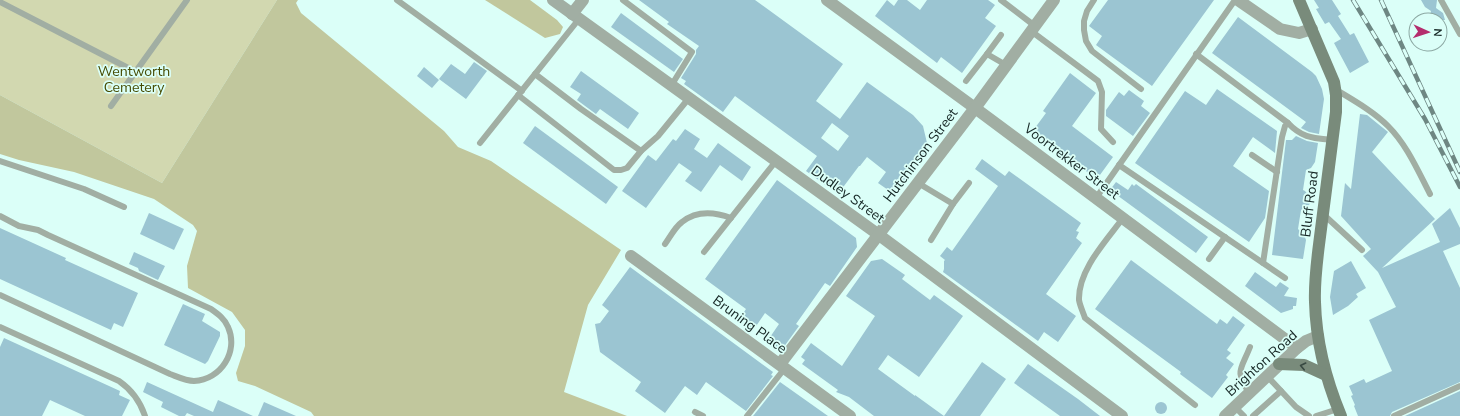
<svg xmlns="http://www.w3.org/2000/svg" width="1460" height="416" viewBox="0 0 1460 416" font-family="'Nunito Sans',sans-serif">
	<style>
		.green { fill: #d2d8b0 }
		.forest { fill: #c1c79d }
		.building { fill: #9bc5d2; fill-rule: evenodd }
		.lines { fill: none; stroke-linecap: round; stroke-linejoin: round }
		.lane { stroke: #a1aea3; stroke-width: 6 }
		.street { stroke: #a1aea3; stroke-width: 12 }
		.secondary { stroke: #798b7b; stroke-width: 12 }
		.rail-casing { stroke: #6e8783; stroke-width: 4.5 }
		.rail { stroke: #dbfff8; stroke-width: 3; stroke-dasharray: 9; stroke-linecap: butt }
		.oneway { stroke: #384942 }
		.labels { text-anchor: middle; stroke-width: 3.5; stroke-linejoin: round; paint-order: stroke }
		.park-label { font-size: 14px; fill: #474c04; stroke: #dbfff8 }
		.street-label { font-size: 14px; fill: #152624; stroke: #dbfff8 }
	</style>
	<rect width="100%" height="100%" fill="#dbfff8"/>
	<polygon class="green" points="0,0 277,0 162,183 0,95"/>
	<g class="forest">
		<polygon points="277,0 298,0 296,3 301,13 444,131 458,147 491,161 621,250 588,305 564,392 627,416 314,416 311,412 255,386 238,381 236,373 245,346 245,330 232,312 188,288 187,266 197,231 193,225 154,199 74,172 19,160 0,154 0,95 162,183"/>
		<polygon points="485,0 530,0 557,20 563,27 560,34 545,38"/>
	</g>
	<g class="building">
		<path d="M 639,0 L 755,0 L 843,64 L 816,101 L 840,119 L 867,82 L 913,115 L 923,126 L 927,143 L 925,154 L 922,161 L 900,190 L 895,186 L 891,192 L 878,183 L 886,172 L 867,157 L 860,166 L 859,166 L 838,194 L 806,171 L 817,156 L 735,96 L 723,112 L 684,84 L 686,81 L 681,78 L 696,54 L 696,50 L 699,46 L 667,24 L 669,22 ZM 832,123 L 849,136 L 838,151 L 821,138 Z"/>
		<polygon points="887,0 894,6 898,0 907,0 920,10 927,0 988,0 995,5 985,18 996,26 962,73 941,57 937,63 875,16"/>
		<polygon points="1108,0 1214,0 1152,86 1096,45 1102,36 1089,26"/>
		<polygon points="1314,0 1332,0 1341,14 1338,16 1350,35 1354,33 1369,62 1350,73 1334,43 1341,39 1329,22 1325,24 1316,9 1319,8"/>
		<polygon points="1421,0 1437,0 1436,8 1443,13 1445,20 1429,20 1431,11 1425,7"/>
		<polygon points="621,13 683,59 674,72 611,27"/>
		<polygon points="1238,17 1312,72 1316,76 1322,89 1324,99 1319,134 1309,132 1301,128 1306,122 1212,53"/>
		<polygon points="474,62 487,71 466,99 439,79 451,64 465,74"/>
		<polygon points="424,67 439,80 432,88 417,76"/>
		<polygon points="581,71 639,113 628,129 600,109 596,114 577,100 581,94 570,87"/>
		<polygon points="1070,73 1096,93 1072,126 1113,157 1097,179 1032,132 1046,113 1043,111"/>
		<polygon points="1217,89 1277,131 1275,153 1253,137 1233,166 1269,191 1265,218 1249,242 1135,163 1185,91 1206,105"/>
		<polygon points="1129,90 1144,101 1141,106 1150,113 1133,136 1106,116 1106,110 1119,92 1124,96"/>
		<polygon points="1360,114 1367,115 1388,132 1372,152 1435,219 1382,268 1440,242 1432,224 1450,208 1460,228 1460,244 1443,251 1460,288 1460,382 1392,412 1390,416 1358,416 1354,406 1355,405 1351,396 1353,395 1349,386 1364,379 1366,383 1392,371 1369,320 1396,307 1378,272 1363,256 1371,249 1341,216 1345,183 1351,189"/>
		<polygon points="535,126 618,187 606,204 523,143"/>
		<polygon points="685,129 700,139 694,149 707,158 718,143 751,167 742,181 720,165 701,192 685,181 692,172 679,163 646,208 622,191 648,155 656,161 673,139 676,141"/>
		<polygon points="1296,136 1307,141 1318,143 1315,162 1311,168 1306,170 1303,190 1305,191 1309,196 1311,202 1309,205 1301,210 1298,229 1304,235 1306,240 1303,259 1272,255 1286,140 1292,140"/>
		<polygon points="982,159 1005,176 1009,171 1081,223 1076,231 1079,232 1076,238 1082,243 1046,294 1076,316 1058,342 1044,332 1038,341 943,272 944,269 944,261 945,260 940,256 947,247 952,251 998,186 975,169"/>
		<polygon points="777,180 856,238 857,247 830,286 825,283 796,324 799,326 783,348 775,349 766,343 779,324 765,313 752,332 738,321 746,309 705,279"/>
		<polygon points="1116,182 1128,190 1132,184 1134,186 1136,184 1208,237 1196,253 1110,190"/>
		<polygon points="149,213 184,229 174,250 140,234"/>
		<polygon points="0,228 66,258 65,260 138,293 123,327 114,323 111,330 0,279"/>
		<polygon points="134,252 165,266 158,280 139,271 138,268 129,264"/>
		<polygon points="882,259 905,275 902,279 930,300 934,295 963,316 919,377 888,355 878,369 915,396 915,395 944,416 982,362 1006,379 980,416 874,416 849,397 836,392 838,390 802,364 805,360 801,357 811,343 842,366 875,316 846,296 871,261"/>
		<polygon points="1131,260 1217,324 1220,319 1227,324 1233,316 1245,325 1227,350 1231,353 1226,358 1234,364 1226,375 1228,377 1212,398 1180,374 1181,372 1095,309"/>
		<polygon points="1351,261 1366,288 1356,294 1358,297 1348,306 1333,315 1330,297 1334,271"/>
		<polygon points="630,267 773,372 771,375 773,376 746,411 706,382 697,395 685,386 665,413 635,391 641,382 600,352 595,324 600,323 609,311 602,305"/>
		<polygon points="1255,272 1276,287 1280,282 1289,288 1284,296 1297,298 1296,306 1293,306 1293,309 1281,313 1245,286"/>
		<polygon points="183,304 205,314 202,321 220,332 220,336 208,361 205,364 164,345"/>
		<polygon points="4,338 120,391 119,395 130,400 122,416 85,416 50,400 42,416 0,416 0,347"/>
		<polygon points="1028,364 1078,399 1100,416 1060,416 1014,383"/>
		<polygon points="147,382 213,412 218,400 253,416 194,416 187,413 185,416 179,416 161,407 163,402 143,392"/>
		<polygon points="780,382 828,416 753,416"/>
		<polygon points="1460,391 1460,416 1405,416"/>
		<circle cx="1161" cy="408" r="6"/>
		<polygon points="264,402 296,416 258,416"/>
	</g>
	<g class="lines">
		<g class="lane">
			<polyline points="397,0 522,91"/>
			<polyline points="623,0 692,52 671,86"/>
			<polyline points="1001,0 1035,26"/>
			<polyline points="1094,0 1087,11 1084,21 1084,30 1086,41 1092,51 1141,89"/>
			<polyline points="1441,0 1460,34"/>
			<polyline points="0,2 136,72"/>
			<polyline points="1031,31 1098,81 1102,92 1101,129 1113,142"/>
			<polyline points="1001,35 987,54 1006,65"/>
			<path d="M 1196,54 L 1288,123 C 1302,138 1313,138 1332,140"/>
			<polyline points="535,74 581,109 641,151"/>
			<polyline points="966,81 987,54"/>
			<path d="M 1335,89 C 1353,100 1373,111 1388,126 C 1407,145 1418,171 1430,194"/>
			<polyline points="518,95 614,170 621,170 627,168 641,151 658,136 689,98"/>
			<polyline points="111,106 187,0"/>
			<polyline points="480,143 579,19"/>
			<polyline points="1252,155 1277,172"/>
			<polyline points="0,161 84,189 124,207"/>
			<polyline points="1119,165 1285,278"/>
			<polyline points="918,183 953,204 969,183"/>
			<polyline points="1096,198 1235,0"/>
			<polyline points="1323,214 1362,250"/>
			<path d="M 0,216 L 19,226 L 38,230 L 48,235 L 211,309 C 218,314 225,319 228,327 C 239,351 221,380 194,381 C 186,381 178,377 170,374 L 0,295"/>
			<path d="M 1123,218 C 1106,241 1078,270 1079,300 C 1080,306 1083,312 1085,318 L 1195,405"/>
			<polyline points="931,240 953,204"/>
			<path d="M 665,244 C 670,237 675,227 682,222 C 697,210 715,212 731,218"/>
			<polyline points="704,252 776,161"/>
			<polyline points="1209,259 1225,237"/>
			<polyline points="1263,263 1282,137 1285,126 1288,123"/>
			<path d="M 0,327 L 119,381 C 132,390 140,401 145,416"/>
			<polyline points="1267,376 1296,407 1309,416"/>
			<path d="M 1249,393 C 1235,369 1240,372 1250,347"/>
			<polyline points="1235,407 1244,416"/>
			<polyline points="695,412 703,416"/>
			<polyline points="747,416 785,368"/>
			<polyline points="1253,416 1281,391"/>
			<polyline points="1316,416 1338,409"/>
			<polyline points="1394,416 1460,386"/>
		</g>
		<g class="street">
			<polyline points="553,0 879,235 1122,416"/>
			<polyline points="827,0 975,108 1297,348"/>
			<polyline points="1238,0 1280,29 1299,33 1312,29"/>
			<polyline points="572,14 583,0"/>
			<polyline points="631,256 850,416"/>
			<polyline points="780,364 975,108 1054,0"/>
			<polyline points="1225,416 1297,348 1306,341 1318,336"/>
		</g>
		<g class="secondary">
			<path d="M 1299,0 L 1334,82 L 1336,95 L 1336,112 C 1331,151 1326,190 1321,229 C 1318,253 1314,278 1315,302 C 1316,341 1326,380 1341,416"/>
			<polyline points="1279,364 1304,365 1326,375"/>
		</g>
		<defs>
			<g id="rail">
				<polyline points="1353,0 1425,119 1460,187"/>
				<polyline points="1381,0 1460,172"/>
			</g>
		</defs>
		<use href="#rail" class="rail-casing"/>
		<use href="#rail" class="rail"/>
	</g>
	<defs><path id="oneway-chevron" d="M-2-3.5L2.5 0L-2 3.5" fill="none" stroke-width="1.6" stroke-linecap="round" stroke-linejoin="round"/></defs>
	<use class="oneway" href="#oneway-chevron" transform="translate(1303 366) rotate(-167)"/>
	<g class="labels">
		<g class="park-label">
			<text x="134" y="76">Wentworth<tspan x="134" dy="16">Cemetery</tspan></text>
		</g>
		<g class="street-label">
			<text transform="translate(920 155) rotate(-53)" y="5">Hutchinson Street</text>
			<text transform="translate(1072 161) rotate(37)" y="5">Voortrekker Street</text>
			<text transform="translate(848 194) rotate(36)" y="5">Dudley Street</text>
			<text transform="translate(1309 204) rotate(-83)" y="5">Bluff Road</text>
			<text transform="translate(750 324) rotate(36)" y="5">Bruning Place</text>
			<text transform="translate(1261 363) rotate(-42)" y="5">Brighton Road</text>
		</g>
	</g>
	<g transform="translate(1428 32) rotate(93)"><circle r="19" fill="#dbfff8" stroke="#8ca8a3"/>
	<path d="M0-3L7 15L0 10L-7 15Z" fill="#b42d6e"/>
	<text y="-6" font-size="11" font-weight="bold" text-anchor="middle" fill="#152624">N</text>
	</g>
</svg>
